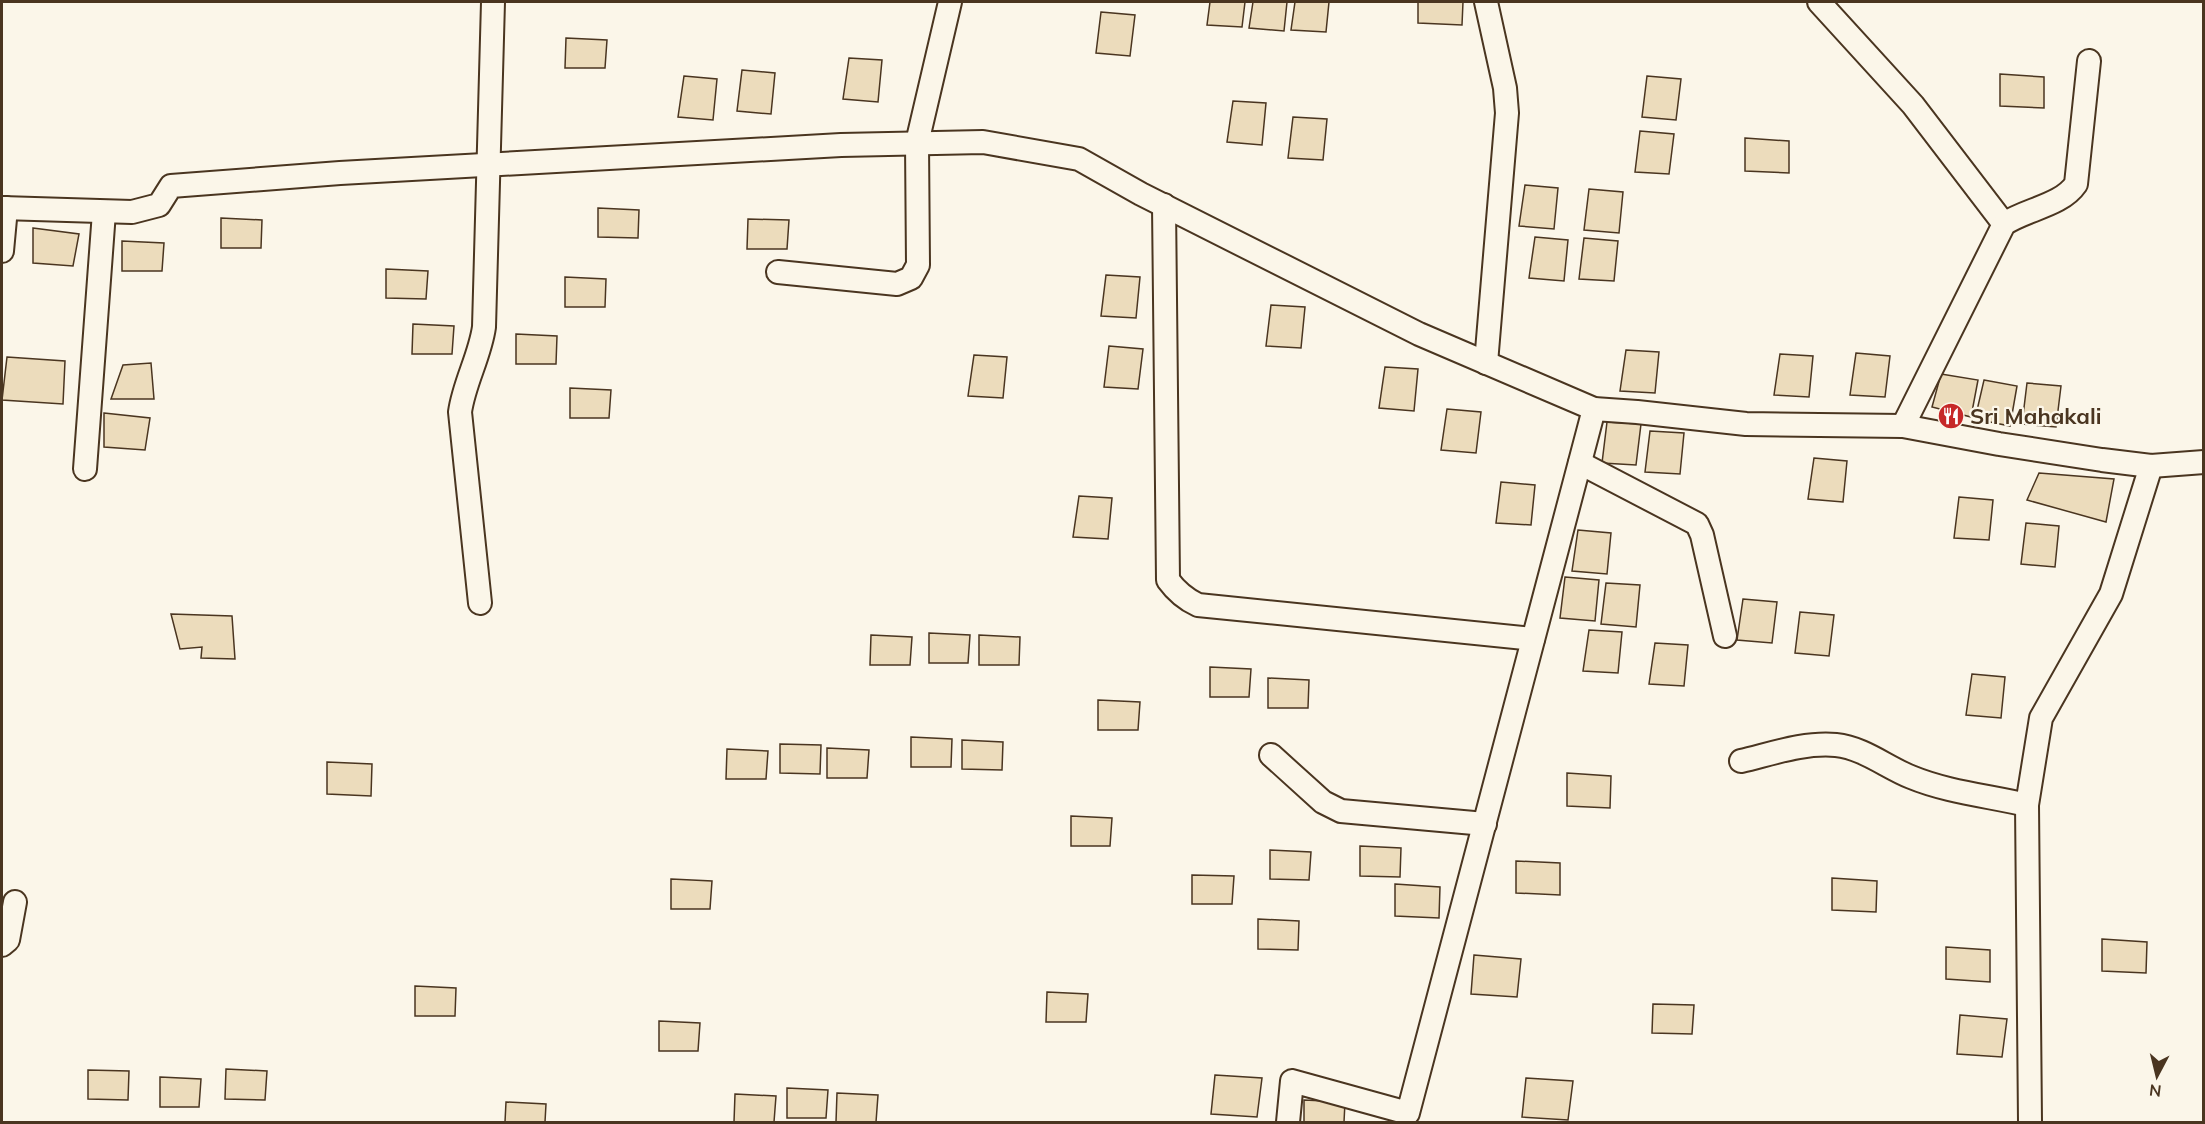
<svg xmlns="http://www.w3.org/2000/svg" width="2205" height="1124" viewBox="0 0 2205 1124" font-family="Mulish,sans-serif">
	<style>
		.building { fill: #ecdcbc; stroke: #4a3520; stroke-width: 1.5 }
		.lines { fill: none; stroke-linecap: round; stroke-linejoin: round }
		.minor-casing { stroke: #4a3520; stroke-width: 26 }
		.minor { stroke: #fbf6e9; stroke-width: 22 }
		.labels { text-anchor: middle; stroke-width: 4.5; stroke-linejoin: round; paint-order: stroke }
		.poi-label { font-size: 22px; font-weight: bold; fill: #4a3520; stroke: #fbf6e9; text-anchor: start }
	</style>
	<rect width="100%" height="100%" fill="#fbf6e9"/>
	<g class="building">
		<polygon points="1210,2 1245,2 1242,27 1207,25"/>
		<polygon points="1253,2 1287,2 1284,31 1249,28"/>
		<polygon points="1295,2 1329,2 1326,32 1291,30"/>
		<polygon points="1418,2 1463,2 1462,25 1418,23"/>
		<polygon points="1101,12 1135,15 1130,56 1096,53"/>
		<polygon points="566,38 607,40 605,68 565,68"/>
		<polygon points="849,58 882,60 878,102 843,99"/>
		<polygon points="742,70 775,73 771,114 737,111"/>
		<polygon points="2000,74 2044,77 2044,108 2000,106"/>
		<polygon points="684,76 717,79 713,120 678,117"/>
		<polygon points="1647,76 1681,79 1676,120 1642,117"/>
		<polygon points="1233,101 1266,103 1262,145 1227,142"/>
		<polygon points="1293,117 1327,119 1323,160 1288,158"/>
		<polygon points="1640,131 1674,134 1669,174 1635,172"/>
		<polygon points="1745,138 1789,141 1789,173 1745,171"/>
		<polygon points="1525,185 1558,188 1554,229 1519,226"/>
		<polygon points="1589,189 1623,192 1619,233 1584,230"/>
		<polygon points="598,208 639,210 638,238 598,237"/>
		<polygon points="221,218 262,220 261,248 221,248"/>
		<polygon points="748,219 789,220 787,249 747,249"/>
		<polygon points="33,228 79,234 73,266 33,263"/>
		<polygon points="1535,237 1568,240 1564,281 1529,278"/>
		<polygon points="1584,238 1618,241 1614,281 1579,279"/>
		<polygon points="122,241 164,243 162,271 122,271"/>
		<polygon points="386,269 428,271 426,299 386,298"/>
		<polygon points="1106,275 1140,277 1136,318 1101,316"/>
		<polygon points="565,277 606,279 605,307 565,307"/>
		<polygon points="1271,305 1305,307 1301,348 1266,346"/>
		<polygon points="413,324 454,326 452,354 412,354"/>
		<polygon points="516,334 557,336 556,364 516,364"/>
		<polygon points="1109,346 1143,349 1138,389 1104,387"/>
		<polygon points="1626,350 1659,352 1655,393 1620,391"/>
		<polygon points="1856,353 1890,356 1885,397 1850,395"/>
		<polygon points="1780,354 1813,356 1809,397 1774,395"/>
		<polygon points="974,355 1007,357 1003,398 968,396"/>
		<polygon points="7,357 65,361 63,404 2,400"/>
		<polygon points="151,363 154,399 111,399 123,365"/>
		<polygon points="1385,367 1418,369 1414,411 1379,408"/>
		<polygon points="1941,374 1978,380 1971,417 1932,407"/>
		<polygon points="1984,380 2017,386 2010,426 1975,419"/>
		<polygon points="2027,383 2061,386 2056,427 2022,424"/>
		<polygon points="570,388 611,390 609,418 570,418"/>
		<polygon points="1447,409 1481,412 1476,453 1441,450"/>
		<polygon points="104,413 150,418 145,450 104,447"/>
		<polygon points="1607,422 1641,424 1636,465 1602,463"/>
		<polygon points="1650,431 1684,433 1680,474 1645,472"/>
		<polygon points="1814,458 1847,461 1843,502 1808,499"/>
		<polygon points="2039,473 2114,479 2106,522 2027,500"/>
		<polygon points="1501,482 1535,485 1531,525 1496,523"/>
		<polygon points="1079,496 1112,498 1108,539 1073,537"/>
		<polygon points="1959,497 1993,500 1989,540 1954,538"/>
		<polygon points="2026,523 2059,526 2055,567 2021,564"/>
		<polygon points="1578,530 1611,533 1607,574 1572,571"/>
		<polygon points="1565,577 1599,580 1595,621 1560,618"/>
		<polygon points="1606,583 1640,585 1636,627 1601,624"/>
		<polygon points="1743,599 1777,602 1772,643 1737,640"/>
		<polygon points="1800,612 1834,615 1829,656 1795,653"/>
		<polygon points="171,614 232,616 235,659 201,658 202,647 180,649"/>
		<polygon points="1589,630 1622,632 1618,673 1583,671"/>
		<polygon points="929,633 970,635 968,663 929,663"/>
		<polygon points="871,635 912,637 910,665 870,665"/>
		<polygon points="979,635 1020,637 1019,665 979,665"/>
		<polygon points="1655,643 1688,645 1684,686 1649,684"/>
		<polygon points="1210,667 1251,669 1249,697 1210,697"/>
		<polygon points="1972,674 2005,677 2001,718 1966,715"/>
		<polygon points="1268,678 1309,680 1308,708 1268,708"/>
		<polygon points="1098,700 1140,702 1138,730 1098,730"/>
		<polygon points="911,737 952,739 951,767 911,767"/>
		<polygon points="962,740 1003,742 1002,770 962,769"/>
		<polygon points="780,744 821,745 820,774 780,773"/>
		<polygon points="827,748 869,750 867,778 827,778"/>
		<polygon points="727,749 768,751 766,779 726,779"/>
		<polygon points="327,762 372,764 371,796 327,794"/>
		<polygon points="1567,773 1611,776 1610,808 1567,806"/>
		<polygon points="1071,816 1112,818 1110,846 1071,846"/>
		<polygon points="1360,846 1401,848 1400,877 1360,876"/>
		<polygon points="1270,850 1311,852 1309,880 1270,879"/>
		<polygon points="1516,861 1560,863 1560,895 1516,893"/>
		<polygon points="1192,875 1234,876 1232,904 1192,904"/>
		<polygon points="1832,878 1877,881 1876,912 1832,910"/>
		<polygon points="671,879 712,881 710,909 671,909"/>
		<polygon points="1395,884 1440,887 1439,918 1395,916"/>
		<polygon points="1258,919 1299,921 1298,950 1258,949"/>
		<polygon points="2102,939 2147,942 2146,973 2102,971"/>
		<polygon points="1946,947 1990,950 1990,982 1946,979"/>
		<polygon points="1474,955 1521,959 1517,997 1471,994"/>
		<polygon points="415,986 456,988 455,1016 415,1016"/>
		<polygon points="1047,992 1088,994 1086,1022 1046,1022"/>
		<polygon points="1653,1004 1694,1005 1692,1034 1652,1033"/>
		<polygon points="1960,1015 2007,1019 2002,1057 1957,1054"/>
		<polygon points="659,1021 700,1023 698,1051 659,1051"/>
		<polygon points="226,1069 267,1071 265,1100 225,1099"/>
		<polygon points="88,1070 129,1071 128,1100 88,1099"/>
		<polygon points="1215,1075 1262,1078 1257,1117 1211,1114"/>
		<polygon points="160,1077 201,1079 199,1107 160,1107"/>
		<polygon points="1526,1078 1573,1081 1568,1120 1522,1117"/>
		<polygon points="787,1088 828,1090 826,1118 787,1118"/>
		<polygon points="837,1093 878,1095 876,1122 836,1122"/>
		<polygon points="735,1094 776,1096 774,1122 734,1122"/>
		<polygon points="1304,1100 1345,1102 1344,1122 1304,1122"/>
		<polygon points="506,1102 546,1104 545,1122 505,1122"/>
	</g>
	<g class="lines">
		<defs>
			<g id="minor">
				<polyline points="1819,2 1913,105 2004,224"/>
				<path d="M 1164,205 L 1168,580 C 1176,591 1185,599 1198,605 L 1533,639"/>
				<polyline points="2,208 132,212 159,205 171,186 340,173 841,145 983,142 1079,159 1141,194 1419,334 1594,409 1637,412 1746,424 1903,426 1999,444 2102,460 2151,466 2204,462"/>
				<polyline points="2,251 6,208"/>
				<polyline points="778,272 897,284 911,278 918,265 917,143 950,2"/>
				<polyline points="1486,363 1507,113 1505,88 1486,2"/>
				<path d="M 1903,426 L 2004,224 C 2026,209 2061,206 2076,184 L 2089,61"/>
				<polyline points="1580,463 1697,524 1702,535 1725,636"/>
				<polyline points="85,469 104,212"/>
				<path d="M 480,603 L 460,412 C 464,383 480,356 484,327 L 493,2"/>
				<polyline points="1271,755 1323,802 1341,811 1485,824"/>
				<path d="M 1741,761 C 1771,754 1804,742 1836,745 C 1864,748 1886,767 1911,777 C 1947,792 1989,796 2027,805"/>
				<polyline points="2,945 8,940 15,902"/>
				<polyline points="1288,1122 1292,1081 1408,1113 1594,409"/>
				<polyline points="2030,1122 2027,805 2041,718 2111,594 2151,466"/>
			</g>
		</defs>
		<use href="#minor" class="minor-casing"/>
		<use href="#minor" class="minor"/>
	</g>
	<defs>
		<symbol id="restaurant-disc" viewBox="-11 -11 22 22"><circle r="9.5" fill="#c62828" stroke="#fbf6e9"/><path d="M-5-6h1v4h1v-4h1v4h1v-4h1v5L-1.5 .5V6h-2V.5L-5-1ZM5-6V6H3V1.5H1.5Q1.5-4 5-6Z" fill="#fff"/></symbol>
	</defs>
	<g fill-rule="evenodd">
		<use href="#restaurant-disc" x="1936" y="401" width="30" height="30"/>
	</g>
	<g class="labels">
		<g class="poi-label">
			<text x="1970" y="424">Sri Mahakali</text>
		</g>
	</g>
	<rect width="2205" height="1124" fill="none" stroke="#4a3520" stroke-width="6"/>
	<g transform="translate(2157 1076) rotate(187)" stroke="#fbf6e9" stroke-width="4.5" paint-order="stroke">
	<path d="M0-4.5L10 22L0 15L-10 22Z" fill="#4a3520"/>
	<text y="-9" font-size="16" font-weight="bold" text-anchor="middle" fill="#4a3520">N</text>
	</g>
</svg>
